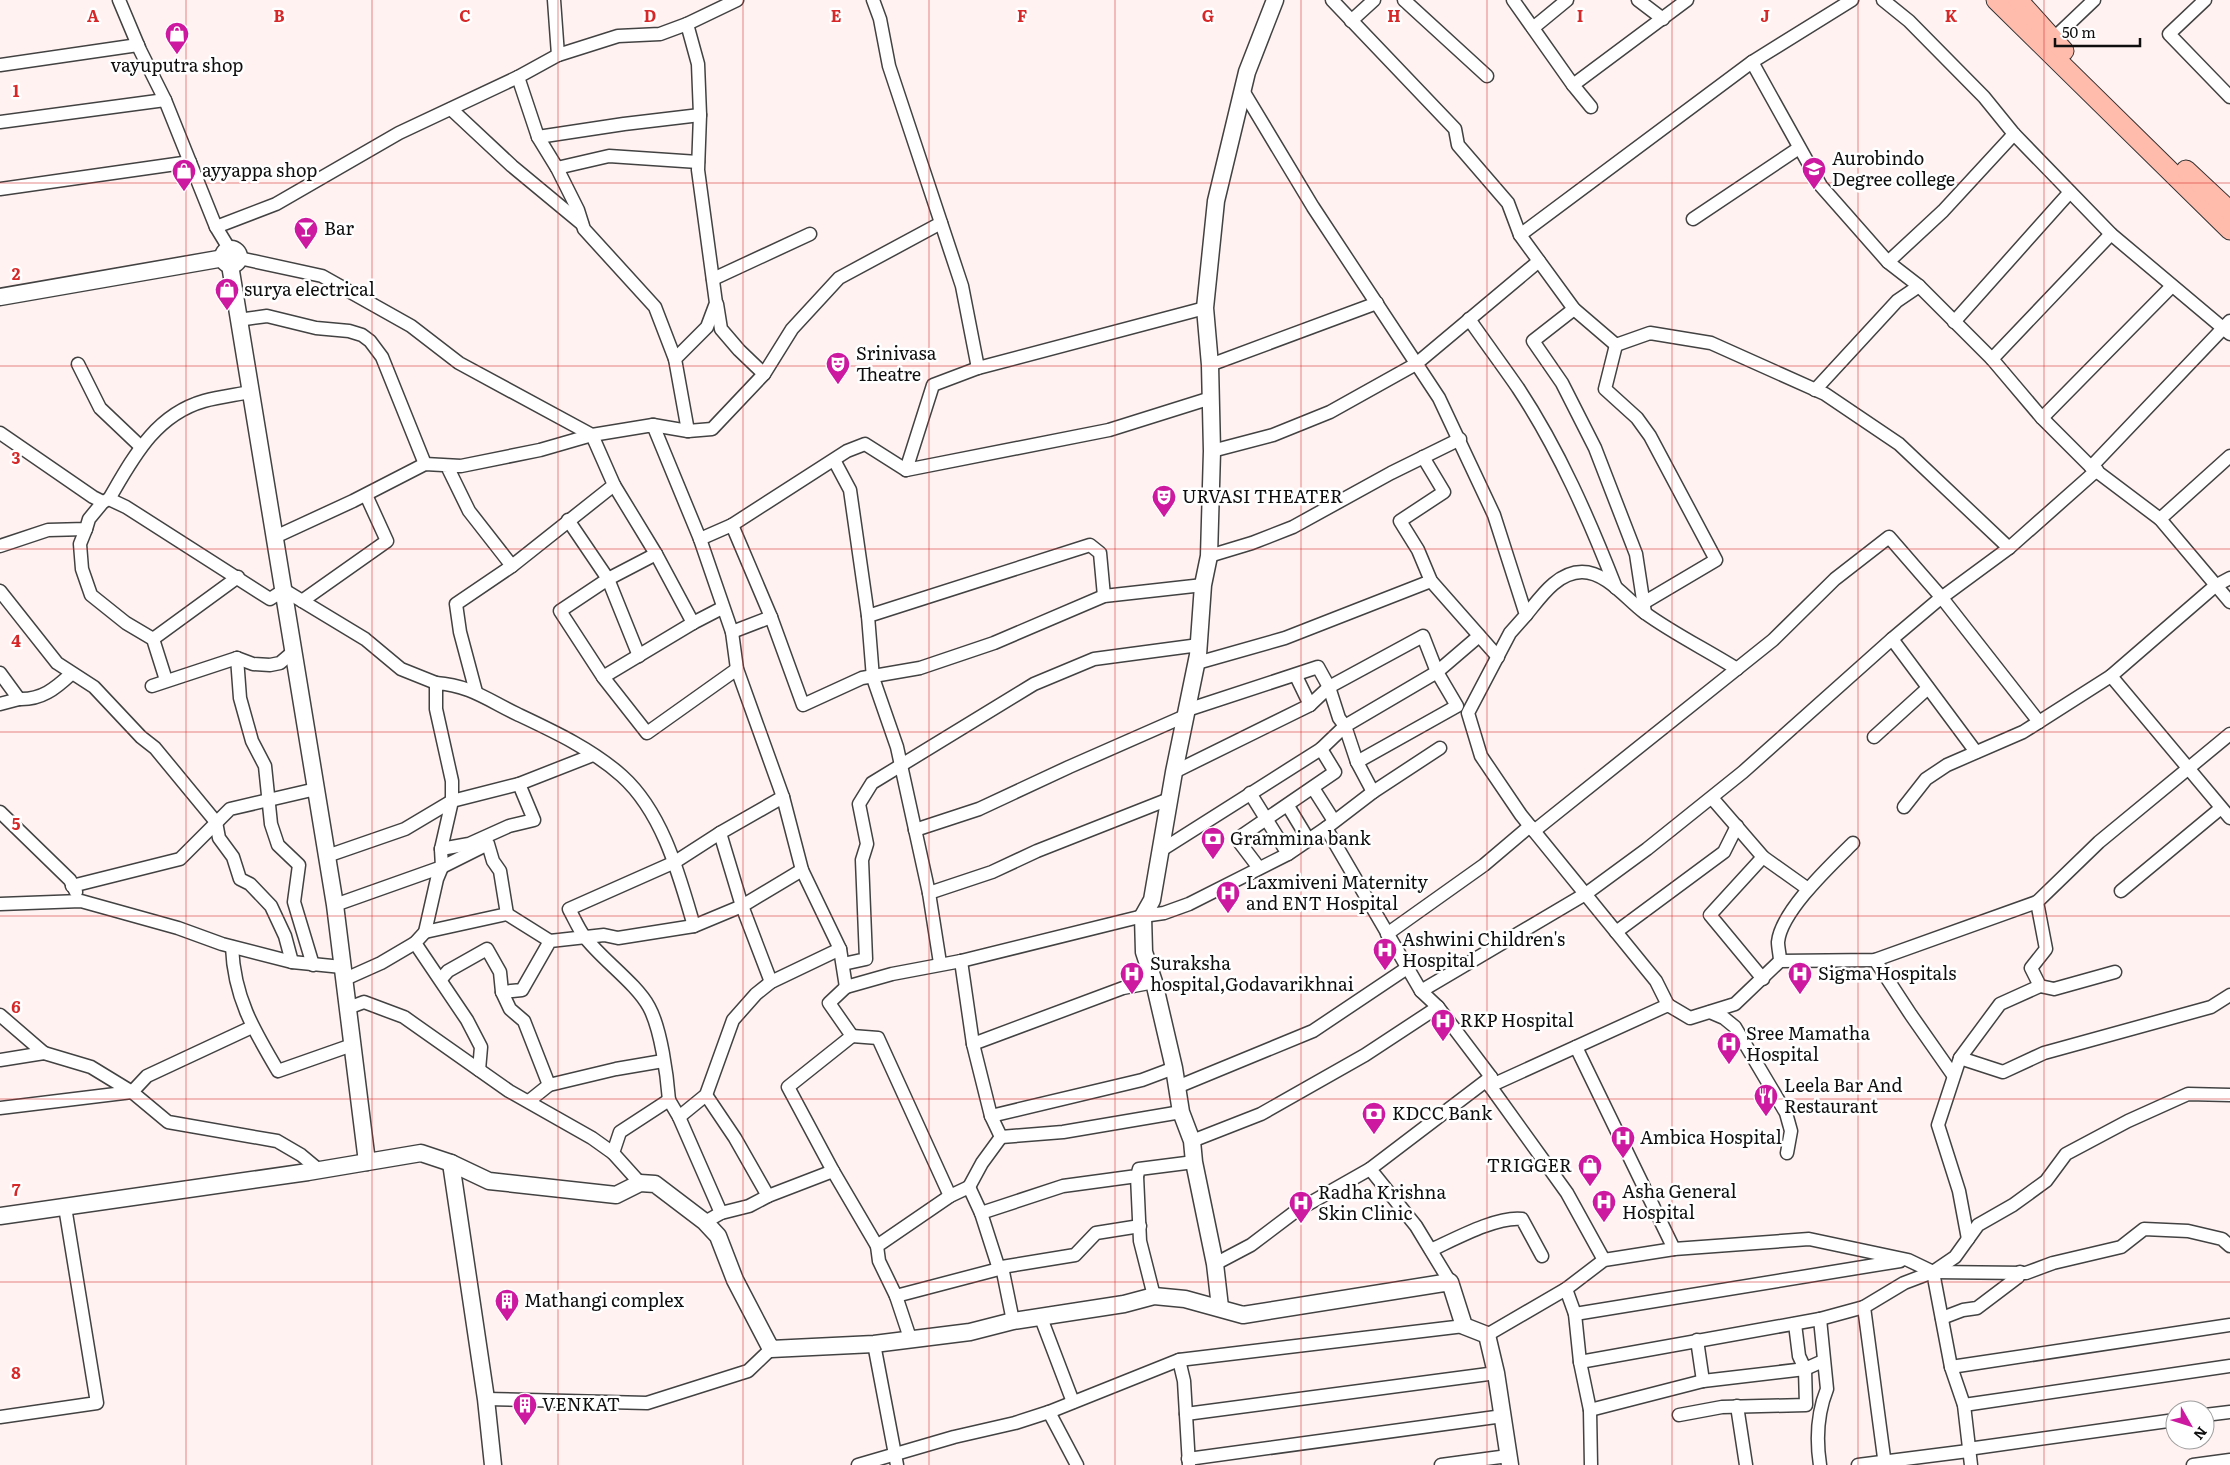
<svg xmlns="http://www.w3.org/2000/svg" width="2230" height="1465" viewBox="0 0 2230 1465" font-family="Literata,serif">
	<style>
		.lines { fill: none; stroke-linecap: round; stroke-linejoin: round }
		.minor-casing { stroke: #424242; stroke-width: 15 }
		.tertiary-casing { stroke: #424242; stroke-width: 19 }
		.secondary-casing { stroke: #313131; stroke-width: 21 }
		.minor { stroke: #fff; stroke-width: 12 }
		.tertiary { stroke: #fff; stroke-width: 16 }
		.secondary { stroke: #ffbbac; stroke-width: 19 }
		.grid { fill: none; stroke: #d62828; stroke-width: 1; stroke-opacity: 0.55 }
		.labels { text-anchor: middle; stroke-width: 5; stroke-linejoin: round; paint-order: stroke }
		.poi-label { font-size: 18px; fill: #0f0f0f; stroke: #fff; text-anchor: start }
		.grid-label { font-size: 16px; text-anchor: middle; font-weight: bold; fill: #d62828; stroke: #fff; stroke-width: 5; stroke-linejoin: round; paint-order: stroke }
	</style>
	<rect width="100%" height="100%" fill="#fff2f1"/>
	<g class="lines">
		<defs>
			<g id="minor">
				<polyline points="119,0 140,50 165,100 216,227"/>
				<polyline points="554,0 558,55"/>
				<polyline points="873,0 880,19 889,66 962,286 978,368 1205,308"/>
				<polyline points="1332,0 1455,129 1458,145 1508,203 1520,235 1574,309 1616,345 1650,333 1711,343 1825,394 1899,444 2009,548"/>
				<polyline points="1404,0 1487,76"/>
				<polyline points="1513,0 1573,85"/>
				<polyline points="1638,0 1663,19"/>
				<polyline points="1883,0 1909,21 1984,97 2014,134 2111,234 2230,334"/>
				<polyline points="2205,0 2169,34 2230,97"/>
				<polyline points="1351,21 1374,0"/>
				<polyline points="687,24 698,64 700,115 698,170 716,303 707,327 675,359 688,431"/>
				<polyline points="1533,28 1567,0"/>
				<polyline points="2053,39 2094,0"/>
				<polyline points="1752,62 1852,0"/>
				<polyline points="0,65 138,45"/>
				<polyline points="518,77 538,137 557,168 578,210 584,229 655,307 675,359"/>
				<polyline points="1242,89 1313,207 1439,398 1494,515 1526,615 1510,633 1468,713 1481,756 1521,815 1656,981 1668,1005"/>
				<polyline points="1591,107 1573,85 1687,0"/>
				<polyline points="451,109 512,166 582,224"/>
				<polyline points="0,122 165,100"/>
				<polyline points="538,137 624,124 700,115"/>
				<polyline points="557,168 609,156 698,162"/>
				<polyline points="0,189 190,162"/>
				<polyline points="1693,219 1799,148"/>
				<polyline points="1520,235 1752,62 1821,186 1888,262 1919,286 1992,359 2042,418 2091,467 2160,519 2230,602"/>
				<polyline points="230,250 216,227 276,204 399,133 518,77 558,55 618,36 660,34 687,24 737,0"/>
				<polyline points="239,258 322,276 411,326 459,363 592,435 653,425 700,539 732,632 737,669 783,797 802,870 840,949 846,987 892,974 961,961 1143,916 1164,913 1189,904 1288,854 1326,828 1421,991 1438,1007 1491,1077 1490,1086 1567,1193 1604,1260"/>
				<polyline points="1888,262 1943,211 2014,134"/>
				<polyline points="713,279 810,234"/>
				<polyline points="717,304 721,329 739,350 764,374"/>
				<polyline points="1574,309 1533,341 1562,383 1595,448 1636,554 1645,613"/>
				<path d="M 1469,319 C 1485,342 1502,365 1518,388 C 1559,450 1589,519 1616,588"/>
				<polyline points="238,320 267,316 316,328 349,331 362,335 370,341 382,357 425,464"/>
				<polyline points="1954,322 2070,192"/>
				<polyline points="1616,345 1605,389 1637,418 1650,436 1716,560 1645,602"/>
				<polyline points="1992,359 2111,234"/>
				<polyline points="78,364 100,408 140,446"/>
				<polyline points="1210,365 1377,303"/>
				<polyline points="978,368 933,385 906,470 1109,430 1211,398"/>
				<polyline points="1815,390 1897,301 1919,286"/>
				<polyline points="2042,418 2172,286"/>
				<polyline points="653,425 688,431 712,429 764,374 792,329 839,278 941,223"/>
				<polyline points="0,433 93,497 103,502 109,499 126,507 270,599 284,590 365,639 401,669 436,683"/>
				<polyline points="1212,451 1273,435 1330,412 1416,364 1539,261"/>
				<polyline points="1423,457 1444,492 1400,521 1418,550 1431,581 1498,657"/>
				<polyline points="834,460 850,490 868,616"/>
				<polyline points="2091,467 2230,321"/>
				<polyline points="614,485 656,554 693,623 722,608"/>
				<path d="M 109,499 C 133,458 155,415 204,401 C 219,397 235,395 250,392"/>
				<polyline points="2160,519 2230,456"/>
				<polyline points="568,520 608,579 639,656"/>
				<polyline points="732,525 771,617 803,705 862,678 920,668 994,643 1104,596 1203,585"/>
				<polyline points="86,529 80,544 82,569 91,595 126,623 153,639 166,680"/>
				<polyline points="275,537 353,501 425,464 461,466 540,450 592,435 614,485 512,566 469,511 447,466"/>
				<polyline points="700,539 732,525 847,451 865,444 906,470"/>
				<polyline points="0,546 48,530 86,529 89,519 103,502"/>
				<polyline points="656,554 608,579 560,611 603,677 647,733 737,669"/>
				<polyline points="1209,556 1252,543 1293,527 1391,473 1460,439"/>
				<polyline points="2230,578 2215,586 2111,676 2230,818"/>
				<polyline points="0,591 57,663 94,687 141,737 155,748 216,822 219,838 233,857 240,879 250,884 271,906 285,936 292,962"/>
				<polyline points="302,601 387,541 366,495"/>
				<path d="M 1526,615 C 1540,598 1557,572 1582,572 C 1607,572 1627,600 1645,613 C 1674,634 1707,650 1737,669"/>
				<polyline points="732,632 771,617"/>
				<polyline points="153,639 238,577"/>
				<polyline points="1892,639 1976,752"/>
				<polyline points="237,658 240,698 252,741 265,766 271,824 278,845 299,865 294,902 313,965"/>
				<polyline points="1197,663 1285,638 1431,581"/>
				<polyline points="0,673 19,699 0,704"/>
				<polyline points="1296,676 1310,705"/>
				<polyline points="603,677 693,623"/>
				<polyline points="152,686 237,658 253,664 270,665 280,663 294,651"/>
				<polyline points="476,692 460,632 456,604 512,566"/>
				<path d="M 19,699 C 41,700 55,689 71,674"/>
				<polyline points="1187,710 1318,667 1329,687 1339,718 1345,726 1357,762 1373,792"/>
				<polyline points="1874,737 1928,688"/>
				<polyline points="1174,772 1310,705 1329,687 1423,636 1437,672 1479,636"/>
				<polyline points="1313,788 1334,821"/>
				<polyline points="1250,793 1288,854"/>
				<polyline points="1712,798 1763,857 1808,889"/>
				<polyline points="1288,806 1308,839"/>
				<polyline points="1904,807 1926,779 1947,765 2023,732 2111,676"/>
				<polyline points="0,812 70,880 76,892"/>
				<polyline points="1326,828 1373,792 1440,748"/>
				<polyline points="915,830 979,809 1069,767 1185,716"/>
				<polyline points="1534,831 1773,640 1835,579 1889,537 1942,598 2039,722"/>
				<polyline points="441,849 469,844 509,826 534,820 519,784"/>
				<polyline points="1160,851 1321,749 1345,726 1437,672 1457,706 1357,762"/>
				<polyline points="327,856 405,829 452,801 519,784 593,755"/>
				<polyline points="1763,857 1710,915 1763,979"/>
				<polyline points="1259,868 1237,839 1335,772 1321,749"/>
				<polyline points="72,886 180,859 230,809 316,789"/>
				<polyline points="2121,891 2221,808"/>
				<polyline points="929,893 992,872 1037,851 1169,799"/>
				<polyline points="2037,902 2046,949 2031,968 2040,986"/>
				<polyline points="0,904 81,901 178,928 222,944 292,962 342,967"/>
				<polyline points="335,905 442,867 488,844 493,861 500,871 507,914 425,932"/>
				<polyline points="507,914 550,941"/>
				<polyline points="1616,932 1724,852 1737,826"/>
				<polyline points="1387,934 1484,865 1530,826"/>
				<path d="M 232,947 C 234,997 253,1029 278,1071 L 352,1045"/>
				<polyline points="1875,960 1911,1015 1953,1075"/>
				<polyline points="961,961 973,1044"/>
				<path d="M 1780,961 C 1780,955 1778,948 1778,942 C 1781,911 1832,864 1853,843"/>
				<polyline points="940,963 929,893 897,747 873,678 868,616 1090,545 1100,553 1104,596"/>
				<polyline points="843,964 866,959 862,860 867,844 859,804 872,783 1034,684 1094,659 1199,645"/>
				<polyline points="441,979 448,971 487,949 500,972 502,992 510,1009 524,1021 549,1085"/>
				<polyline points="343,980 381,963 415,943"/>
				<polyline points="771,982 742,906 720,833 783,797"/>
				<polyline points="1154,982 1123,988 973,1044 991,1116 1001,1137 1063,1132 1181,1112"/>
				<polyline points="846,987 829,1003 852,1036 788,1087 833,1171 877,1246"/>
				<polyline points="1421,991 1587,893 1647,849 1743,772 1892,639 1937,601 2009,548 2097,470"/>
				<polyline points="502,992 522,990 550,941 604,935 618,938 694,926 742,906 802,870"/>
				<polyline points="348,1008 364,1002 404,1017 509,1091 592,1138 613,1153"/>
				<polyline points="1710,1012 1724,1018 1735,1027 1786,1113 1791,1131 1787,1153"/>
				<polyline points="0,1015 44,1053"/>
				<polyline points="252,1027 147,1076 132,1092 168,1122 277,1141 301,1155 319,1170"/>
				<polyline points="852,1036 878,1038 950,1196"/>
				<polyline points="1576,1047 1674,1249"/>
				<polyline points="1960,1058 2003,1072 2044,1053 2211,1007 2230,995"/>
				<polyline points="0,1060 44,1053 91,1067 132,1092"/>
				<path d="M 479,1070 L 481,1047 L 467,1020 L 415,943 L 425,932 L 437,879 L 442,867 L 441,849 L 452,801 L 452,781 L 436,709 L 436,683 C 469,685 488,700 517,714 C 553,731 592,749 622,776 C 663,813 679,875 694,926"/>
				<polyline points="1490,1086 1668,1005 1690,1018 1735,1004 1780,961 1875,960 2037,902 2099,842 2230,734"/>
				<polyline points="1177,1087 1313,1031 1407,968"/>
				<polyline points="706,1095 735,1138 768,1196"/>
				<path d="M 669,1100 C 667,1075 661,1029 649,1007 C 636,983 601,959 584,936 C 578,928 574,918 569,909 L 675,862 L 720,833"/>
				<polyline points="529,1101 549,1085 616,1069 663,1061"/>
				<polyline points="0,1108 132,1092"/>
				<polyline points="991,1116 1142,1080 1174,1068"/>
				<polyline points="679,1117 721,1213"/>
				<polyline points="1192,1141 1261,1114 1365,1055 1438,1007"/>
				<polyline points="1137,1176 1140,1241 1154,1296"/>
				<polyline points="640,1183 613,1153 620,1132 669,1100 679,1117 706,1095 733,1020 756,994 771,982 840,949"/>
				<polyline points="969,1187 982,1163 1001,1137"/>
				<polyline points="705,1222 721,1213 749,1206 768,1196 833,1171"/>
				<polyline points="1968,1239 1959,1191 1938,1125 1960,1058 2000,1004 2040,986 2054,989 2115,972"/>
				<path d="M 1431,1250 C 1455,1239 1497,1216 1522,1219 L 1542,1256"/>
				<polyline points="1215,1264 1251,1245 1296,1211 1370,1169"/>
				<polyline points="1002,1267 1075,1255 1096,1233 1140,1226"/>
				<polyline points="1933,1272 2026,1273 2053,1263 2121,1247 2144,1229 2188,1231 2222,1239 2230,1246"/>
				<polyline points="1450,1282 1416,1226 1370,1169 1491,1077"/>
				<polyline points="1566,1289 1575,1314 1580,1362 1590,1410 1591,1465"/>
				<polyline points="896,1296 999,1269"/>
				<polyline points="1575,1314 1900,1261"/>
				<polyline points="1041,1318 1073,1402"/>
				<polyline points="1942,1318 1963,1310 1977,1308 2018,1277 2020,1272"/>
				<polyline points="1013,1321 1002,1267 999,1269 981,1213 1063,1186 1137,1176 1139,1169 1194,1162"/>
				<polyline points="1487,1335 1566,1289 1604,1260 1674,1249 1809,1239 1908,1260 1933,1272 1951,1367 1964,1405 1971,1465"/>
				<polyline points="910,1338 896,1296 879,1261 877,1246 950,1196 969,1187 981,1213"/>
				<polyline points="1697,1340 1703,1381"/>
				<polyline points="874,1344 897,1465"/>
				<polyline points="1179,1360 1184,1381 1189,1465"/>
				<polyline points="1580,1362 1820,1319 1864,1307"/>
				<polyline points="1951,1367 2230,1325"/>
				<polyline points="486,1399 647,1403 748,1371 771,1349"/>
				<polyline points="1964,1405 2230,1366"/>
				<polyline points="1737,1406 1746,1465"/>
				<polyline points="1590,1410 1703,1381 1805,1369 1823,1361"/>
				<polyline points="1049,1412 1077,1465"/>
				<polyline points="1186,1414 1496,1373"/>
				<polyline points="1679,1415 1722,1407 1806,1405 1805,1369 1799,1356 1795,1324"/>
				<polyline points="2205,1415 2230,1412"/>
				<polyline points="0,1417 97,1403 65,1207"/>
				<polyline points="1968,1449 2175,1420"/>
				<polyline points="1188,1459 1503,1416"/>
				<polyline points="858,1465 954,1437 1015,1423 1049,1412 1179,1360 1464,1326"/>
				<polyline points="1441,1465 1508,1456"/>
				<path d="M 1820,1465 C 1816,1439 1817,1414 1827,1389 L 1820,1319"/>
				<polyline points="1858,1465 1968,1451"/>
				<polyline points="1885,1465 1864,1307 1904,1283 1933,1272 1955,1257 1978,1225 2013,1205 2046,1181 2066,1154 2128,1121 2188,1094 2230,1095"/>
				<polyline points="2193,1465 2230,1460"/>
			</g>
			<g id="tertiary">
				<circle cx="231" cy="257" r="8"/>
				<polyline points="230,265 335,905 367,1162"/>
				<polyline points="0,297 224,258"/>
				<polyline points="451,1163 486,1399 493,1465"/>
				<polyline points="0,1216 308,1172 421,1153 451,1163 489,1181 616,1195 640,1183 655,1184 705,1222 718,1236 735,1280 771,1349 874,1344 970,1332 1013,1321 1124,1304 1154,1296 1185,1299 1243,1315 1450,1282 1464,1326 1487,1335 1496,1373 1510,1465"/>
				<polyline points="1220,1307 1215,1264 1194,1162 1192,1141 1181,1112 1174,1068 1154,982 1144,952 1143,916 1152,900 1174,772 1198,655 1203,585 1209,556 1212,451 1210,365 1205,308 1216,201 1247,72 1275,0"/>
			</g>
			<g id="secondary">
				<polyline points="1996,0 2230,230"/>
				<polyline points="2018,0 2064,51"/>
				<polyline points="2186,170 2230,211"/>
			</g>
		</defs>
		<use href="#minor" class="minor-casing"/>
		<use href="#tertiary" class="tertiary-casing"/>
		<use href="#secondary" class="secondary-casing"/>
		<use href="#minor" class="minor"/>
		<use href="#tertiary" class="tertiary"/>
		<use href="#secondary" class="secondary"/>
	</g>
	<path class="grid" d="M 186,0 L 186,1465M 372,0 L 372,1465M 558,0 L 558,1465M 743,0 L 743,1465M 929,0 L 929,1465M 1115,0 L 1115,1465M 1301,0 L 1301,1465M 1487,0 L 1487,1465M 1672,0 L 1672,1465M 1858,0 L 1858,1465M 2044,0 L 2044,1465M 0,183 L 2230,183M 0,366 L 2230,366M 0,549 L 2230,549M 0,732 L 2230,732M 0,916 L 2230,916M 0,1099 L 2230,1099M 0,1282 L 2230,1282"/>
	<defs>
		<symbol id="shop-pin" viewBox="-11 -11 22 30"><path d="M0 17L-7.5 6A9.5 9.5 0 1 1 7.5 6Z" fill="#cc19a0" stroke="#fff"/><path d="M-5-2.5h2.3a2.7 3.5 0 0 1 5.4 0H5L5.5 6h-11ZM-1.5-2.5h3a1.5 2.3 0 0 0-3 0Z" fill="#fff"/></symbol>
		<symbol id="university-pin" viewBox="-11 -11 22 30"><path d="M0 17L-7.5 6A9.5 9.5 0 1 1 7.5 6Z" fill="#cc19a0" stroke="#fff"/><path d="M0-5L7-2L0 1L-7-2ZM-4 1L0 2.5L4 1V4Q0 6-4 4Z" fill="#fff"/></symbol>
		<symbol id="bar-pin" viewBox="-11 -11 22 30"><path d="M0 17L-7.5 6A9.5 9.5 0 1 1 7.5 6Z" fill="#cc19a0" stroke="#fff"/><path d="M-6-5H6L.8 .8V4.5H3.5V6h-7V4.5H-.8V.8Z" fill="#fff"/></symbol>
		<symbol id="theatre-pin" viewBox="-11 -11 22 30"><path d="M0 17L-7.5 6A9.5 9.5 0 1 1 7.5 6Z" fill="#cc19a0" stroke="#fff"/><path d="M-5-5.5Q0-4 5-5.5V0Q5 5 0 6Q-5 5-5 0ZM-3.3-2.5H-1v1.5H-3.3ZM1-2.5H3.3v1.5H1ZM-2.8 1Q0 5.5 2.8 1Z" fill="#fff"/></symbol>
		<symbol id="bank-pin" viewBox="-11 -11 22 30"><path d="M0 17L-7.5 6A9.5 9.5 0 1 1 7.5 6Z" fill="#cc19a0" stroke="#fff"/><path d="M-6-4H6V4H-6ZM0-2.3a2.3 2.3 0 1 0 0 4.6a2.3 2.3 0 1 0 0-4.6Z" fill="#fff"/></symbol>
		<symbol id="hospital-pin" viewBox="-11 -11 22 30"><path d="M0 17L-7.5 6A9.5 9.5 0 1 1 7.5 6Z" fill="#cc19a0" stroke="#fff"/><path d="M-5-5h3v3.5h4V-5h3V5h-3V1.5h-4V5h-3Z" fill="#fff"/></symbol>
		<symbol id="restaurant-pin" viewBox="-11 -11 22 30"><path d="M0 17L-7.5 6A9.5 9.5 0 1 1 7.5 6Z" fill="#cc19a0" stroke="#fff"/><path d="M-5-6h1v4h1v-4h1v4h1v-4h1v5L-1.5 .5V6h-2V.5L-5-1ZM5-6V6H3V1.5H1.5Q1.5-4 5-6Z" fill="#fff"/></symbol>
		<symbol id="building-pin" viewBox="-11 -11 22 30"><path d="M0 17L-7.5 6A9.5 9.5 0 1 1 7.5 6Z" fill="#cc19a0" stroke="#fff"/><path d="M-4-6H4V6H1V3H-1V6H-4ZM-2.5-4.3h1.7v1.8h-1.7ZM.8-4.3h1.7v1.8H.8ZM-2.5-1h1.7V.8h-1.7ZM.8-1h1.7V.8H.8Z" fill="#fff"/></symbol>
	</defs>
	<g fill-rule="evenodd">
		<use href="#shop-pin" x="163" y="20" width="28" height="38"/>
		<use href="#university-pin" x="1800" y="155" width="28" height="38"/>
		<use href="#shop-pin" x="170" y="157" width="28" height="38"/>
		<use href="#bar-pin" x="292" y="215" width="28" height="38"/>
		<use href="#shop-pin" x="213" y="276" width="28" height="38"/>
		<use href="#theatre-pin" x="824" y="350" width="28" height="38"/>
		<use href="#theatre-pin" x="1150" y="483" width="28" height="38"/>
		<use href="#bank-pin" x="1199" y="825" width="28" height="38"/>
		<use href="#hospital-pin" x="1214" y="879" width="28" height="38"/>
		<use href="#hospital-pin" x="1371" y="936" width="28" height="38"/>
		<use href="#hospital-pin" x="1118" y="960" width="28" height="38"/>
		<use href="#hospital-pin" x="1786" y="960" width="28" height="38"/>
		<use href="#hospital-pin" x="1429" y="1007" width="28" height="38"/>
		<use href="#hospital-pin" x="1715" y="1030" width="28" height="38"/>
		<use href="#restaurant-pin" x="1752" y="1082" width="28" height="38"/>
		<use href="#bank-pin" x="1360" y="1100" width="28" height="38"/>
		<use href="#hospital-pin" x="1609" y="1124" width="28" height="38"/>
		<use href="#shop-pin" x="1576" y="1152" width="28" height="38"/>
		<use href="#hospital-pin" x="1590" y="1188" width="28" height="38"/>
		<use href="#hospital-pin" x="1287" y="1189" width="28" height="38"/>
		<use href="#building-pin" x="493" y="1287" width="28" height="38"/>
		<use href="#building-pin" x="511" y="1391" width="28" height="38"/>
	</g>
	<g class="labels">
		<g class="poi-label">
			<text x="177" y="72" text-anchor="middle">vayuputra shop</text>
			<text x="1832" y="165">Aurobindo<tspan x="1832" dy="21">Degree college</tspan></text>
			<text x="202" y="177">ayyappa shop</text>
			<text x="324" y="235">Bar</text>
			<text x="244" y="296">surya electrical</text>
			<text x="856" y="360">Srinivasa<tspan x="856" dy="21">Theatre</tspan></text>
			<text x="1182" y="503">URVASI THEATER</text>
			<text x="1230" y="845">Grammina bank</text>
			<text x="1246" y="889">Laxmiveni Maternity<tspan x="1246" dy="21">and ENT Hospital</tspan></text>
			<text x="1402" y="946">Ashwini Children's<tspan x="1402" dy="21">Hospital</tspan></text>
			<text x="1150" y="970">Suraksha<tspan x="1150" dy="21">hospital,Godavarikhnai</tspan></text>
			<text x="1818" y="980">Sigma Hospitals</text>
			<text x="1460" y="1027">RKP Hospital</text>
			<text x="1746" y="1040">Sree Mamatha<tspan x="1746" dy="21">Hospital</tspan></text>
			<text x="1784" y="1092">Leela Bar And<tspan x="1784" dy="21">Restaurant</tspan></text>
			<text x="1392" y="1120">KDCC Bank</text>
			<text x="1640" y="1144">Ambica Hospital</text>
			<text x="1572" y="1172" text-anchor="end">TRIGGER</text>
			<text x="1622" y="1198">Asha General<tspan x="1622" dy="21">Hospital</tspan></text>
			<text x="1318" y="1199">Radha Krishna<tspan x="1318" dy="21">Skin Clinic</tspan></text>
			<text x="524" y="1307">Mathangi complex</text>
			<text x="542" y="1411">VENKAT</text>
		</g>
	</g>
	<g class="grid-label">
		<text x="93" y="22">A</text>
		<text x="279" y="22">B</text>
		<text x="465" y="22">C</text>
		<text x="650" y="22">D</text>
		<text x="836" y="22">E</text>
		<text x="1022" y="22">F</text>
		<text x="1208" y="22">G</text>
		<text x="1394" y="22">H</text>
		<text x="1580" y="22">I</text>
		<text x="1765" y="22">J</text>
		<text x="1951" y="22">K</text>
		<text x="16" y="97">1</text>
		<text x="16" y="280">2</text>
		<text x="16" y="464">3</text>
		<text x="16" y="647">4</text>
		<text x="16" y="830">5</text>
		<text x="16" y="1013">6</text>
		<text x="16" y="1196">7</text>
		<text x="16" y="1379">8</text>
	</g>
	<g transform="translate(2190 1425) rotate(129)"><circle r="24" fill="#ffffff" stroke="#9f9f9f"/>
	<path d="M0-4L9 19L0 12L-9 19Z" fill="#cc19a0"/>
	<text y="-8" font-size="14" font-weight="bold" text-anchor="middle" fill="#0f0f0f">N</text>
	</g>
	<path d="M2055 38v8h85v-8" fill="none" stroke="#0f0f0f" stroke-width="2.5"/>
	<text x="2062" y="38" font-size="15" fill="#0f0f0f" stroke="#ffffff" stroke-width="4" paint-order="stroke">50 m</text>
</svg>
